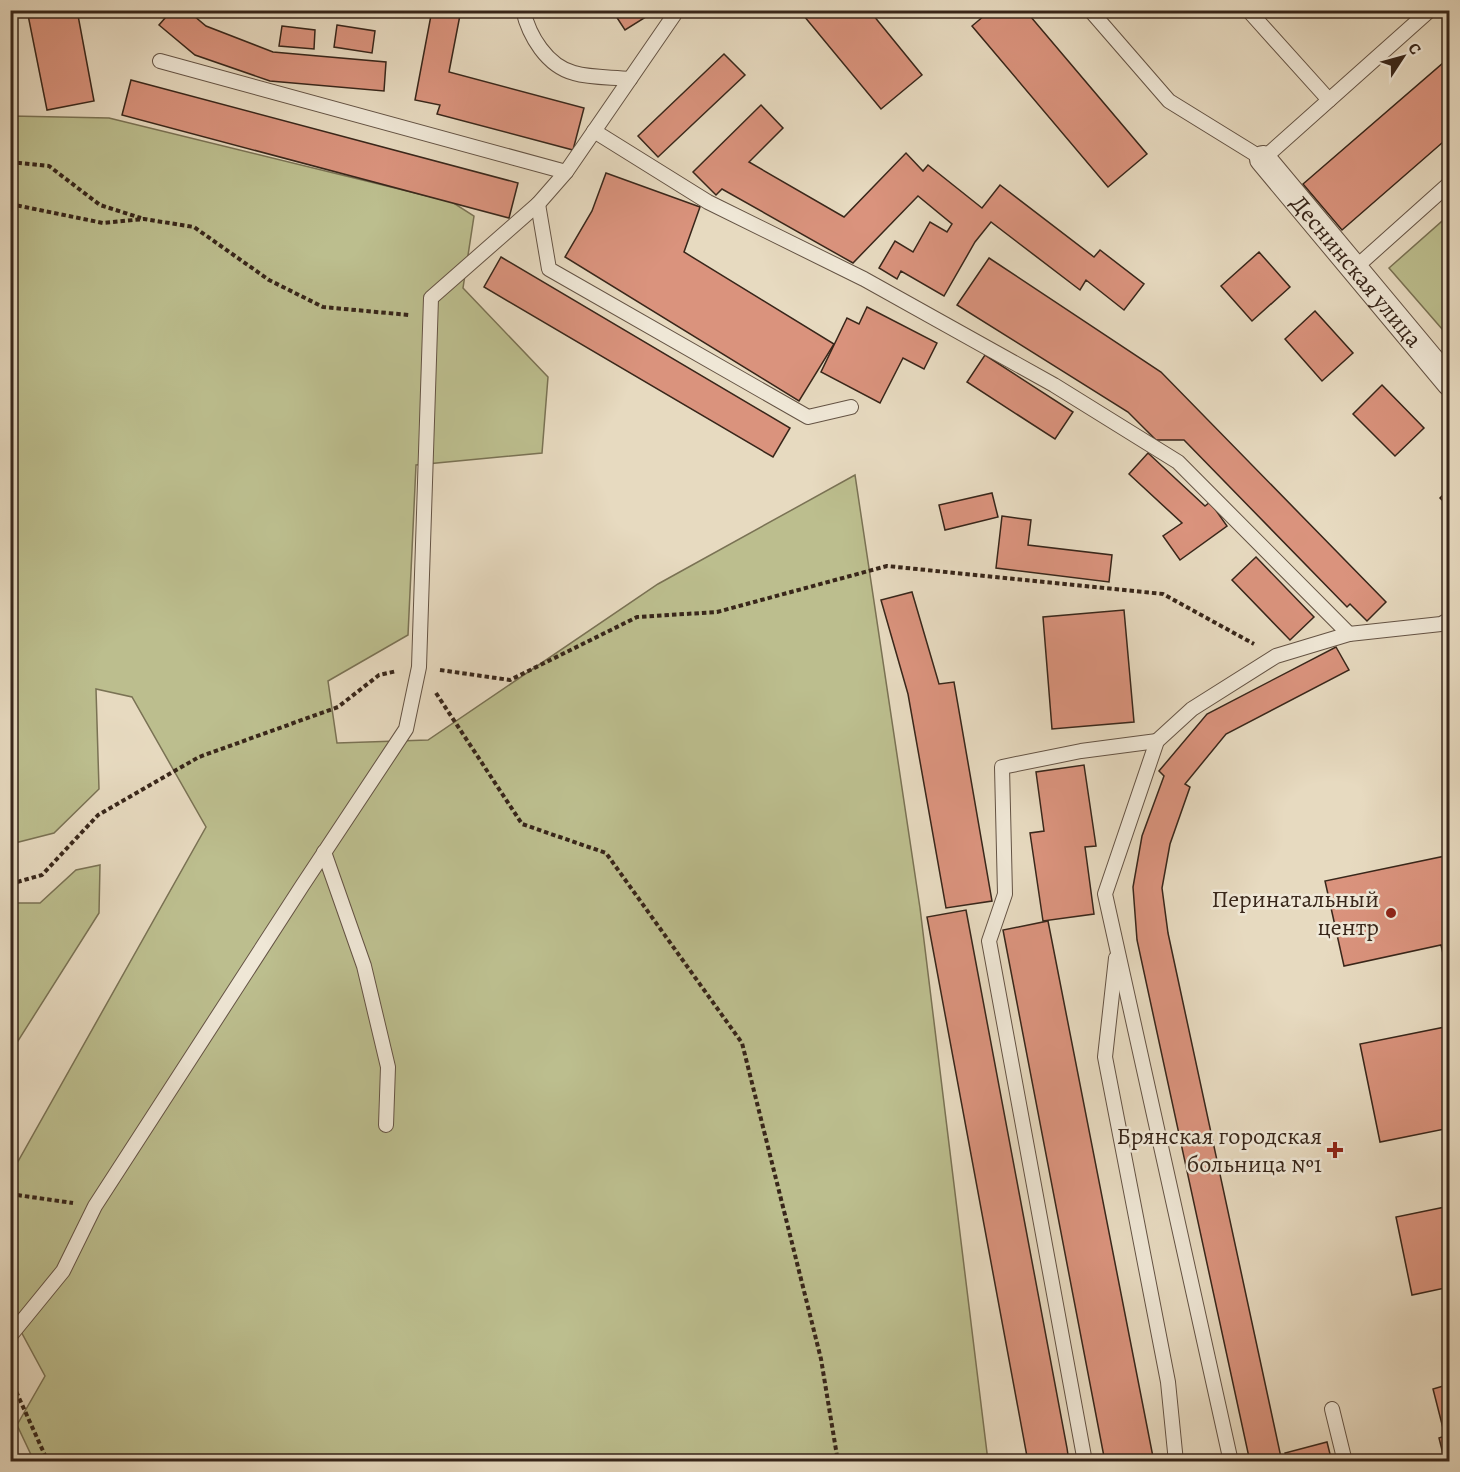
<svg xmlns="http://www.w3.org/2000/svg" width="1460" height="1472" viewBox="0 0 1460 1472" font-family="Alegreya,serif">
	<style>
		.green { fill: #bcbe8e; stroke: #7a7254; stroke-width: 1.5 }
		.building { fill: #da937d; stroke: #38261a; stroke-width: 1.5 }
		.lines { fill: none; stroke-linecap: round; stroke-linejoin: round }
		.lane-casing { stroke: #645344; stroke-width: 16 }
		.street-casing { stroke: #645344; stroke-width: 28 }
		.path { stroke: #38261a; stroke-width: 4; stroke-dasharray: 4.5 3; stroke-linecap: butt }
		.lane { stroke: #efe7d6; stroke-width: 14 }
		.street { stroke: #efe7d6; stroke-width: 26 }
		.poi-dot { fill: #8f2418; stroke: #efe7d6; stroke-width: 2 }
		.labels { text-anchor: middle; stroke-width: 5; stroke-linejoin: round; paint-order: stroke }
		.street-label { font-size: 24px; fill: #38261a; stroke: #efe7d6 }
		.poi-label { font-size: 24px; fill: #38261a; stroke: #efe7d6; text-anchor: end }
	</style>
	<rect width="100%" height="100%" fill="#e7dac0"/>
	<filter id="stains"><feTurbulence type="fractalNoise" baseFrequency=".00333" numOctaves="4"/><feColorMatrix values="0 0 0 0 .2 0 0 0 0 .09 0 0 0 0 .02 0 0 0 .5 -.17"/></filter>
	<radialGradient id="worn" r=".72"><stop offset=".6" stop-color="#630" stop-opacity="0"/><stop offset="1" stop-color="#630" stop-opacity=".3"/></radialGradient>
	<g class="green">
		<polygon points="11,116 109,118 452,202 474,216 463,288 548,377 542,453 416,465 408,635 328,681 337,743 428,740 658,584 855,475 920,908 988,1461 34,1461 17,1425 45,1376 11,1313 11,1174 206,827 132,697 96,689 99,789 54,833 11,844"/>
		<polygon points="1449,215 1449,337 1389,268"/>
		<polygon points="100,865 99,913 11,1052 11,903 40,903 76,870"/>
	</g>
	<g class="building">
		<polygon points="27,10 77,10 94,101 47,110"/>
		<polygon points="172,10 187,10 206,26 273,52 386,62 384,91 270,81 195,55 159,25"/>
		<polygon points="432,10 461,10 449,72 584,108 573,150 437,114 440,105 415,100"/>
		<polygon points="612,10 646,10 649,15 625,30"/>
		<polygon points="799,10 869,10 922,75 881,109"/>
		<polygon points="991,10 1025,10 1147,154 1108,187 972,26"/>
		<polygon points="337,25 375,31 372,53 334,47"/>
		<polygon points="282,26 315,30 314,49 279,46"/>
		<polygon points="724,54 745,75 658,157 638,136"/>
		<polygon points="1450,57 1450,136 1342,230 1303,184"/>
		<polygon points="131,80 518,183 509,218 122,115"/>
		<polygon points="761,105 783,128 749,162 844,217 906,153 923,171 928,165 982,208 1000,185 1094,257 1100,250 1144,284 1124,310 1086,280 1080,290 991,222 975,242 944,296 901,271 897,279 879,268 895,241 913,252 930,222 947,232 952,224 918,196 853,263 722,189 716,195 693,172"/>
		<polygon points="606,173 700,207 684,252 834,344 799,401 565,257 592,211"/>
		<polygon points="1259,252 1290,287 1252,321 1221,286"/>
		<polygon points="501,257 790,428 773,457 484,287"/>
		<polygon points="989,258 1161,372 1386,602 1367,621 1350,604 1347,607 1184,440 1156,440 1128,412 957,305"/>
		<polygon points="867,307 937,343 924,369 903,358 880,403 821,372 847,318 859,324"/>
		<polygon points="1315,311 1353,353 1322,381 1285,339"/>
		<polygon points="985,355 1073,412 1055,439 967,382"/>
		<polygon points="1382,385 1424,428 1395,456 1353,414"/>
		<polygon points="1148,453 1205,506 1210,502 1227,526 1180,560 1163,536 1182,523 1129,474"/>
		<polygon points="1450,488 1450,508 1440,498"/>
		<polygon points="992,493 998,517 945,530 939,505"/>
		<polygon points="1002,516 1031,520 1028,545 1112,555 1109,582 996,568"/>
		<polygon points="1256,557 1314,617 1290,640 1232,580"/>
		<polygon points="912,592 939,684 954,682 992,901 946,908 908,694 881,600"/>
		<polygon points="1124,610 1134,722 1052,729 1043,617"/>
		<polygon points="1336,647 1349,670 1226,734 1185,784 1190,787 1170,844 1162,888 1168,933 1282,1462 1250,1462 1137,940 1133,887 1142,836 1164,776 1159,771 1207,714"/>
		<polygon points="1084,765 1096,846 1085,847 1094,914 1043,921 1030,833 1044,831 1036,772"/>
		<polygon points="1450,855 1450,984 1441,945 1344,966 1325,881"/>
		<polygon points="966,910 1067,1448 1069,1462 1028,1462 927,917"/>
		<polygon points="1048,921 1154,1462 1105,1462 1003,930"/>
		<polygon points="1450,1026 1450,1128 1380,1142 1360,1044"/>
		<polygon points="1450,1206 1450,1287 1412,1295 1396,1217"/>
		<polygon points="1450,1384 1450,1462 1445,1462 1439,1438 1445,1436 1433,1389"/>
		<polygon points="1327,1442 1332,1462 1287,1462 1285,1453"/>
		<polygon points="1439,1456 1440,1462 1416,1462"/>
	</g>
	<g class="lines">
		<defs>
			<g id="lane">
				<path d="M 523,10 C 529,36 547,66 574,73 C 591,78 612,77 630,79"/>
				<polyline points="1090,10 1169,101 1263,159 1430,10"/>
				<polyline points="1248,10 1329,100"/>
				<polyline points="160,61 566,172"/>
				<polyline points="594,131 708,202 864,279 1054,385 1178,462 1349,634"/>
				<polyline points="538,204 549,269 808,417 851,407"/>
				<polyline points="1355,268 1450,183"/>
				<polyline points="324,852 364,966 388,1067 386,1125"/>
				<polyline points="1116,958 1105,1057 1168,1382 1176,1462"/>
				<polyline points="10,1336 63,1271 95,1206 302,886 406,729 419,667 431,298 538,204 566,172 674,15 675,10"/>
				<polyline points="1332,1409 1345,1462"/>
				<polyline points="1085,1462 989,941 1005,894 1002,767 1081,751 1157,741"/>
				<polyline points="1231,1462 1105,894 1157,741 1192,709 1276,656 1349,634 1441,624 1450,619"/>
			</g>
			<g id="street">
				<path id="s1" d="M 1263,159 L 1450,383"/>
			</g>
		</defs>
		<use href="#lane" class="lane-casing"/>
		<use href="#street" class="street-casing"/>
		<g class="path">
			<polyline points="10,162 49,166 100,205 141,218"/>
			<polyline points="10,204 103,223 144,219 194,227 269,280 323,307 409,315"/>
			<polyline points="440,670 510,680 637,617 717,612 887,566 1163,594 1254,644"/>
			<polyline points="436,693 522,824 606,853 742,1043 821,1359 838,1462"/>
			<polyline points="10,884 42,875 98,815 199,757 338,707 379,675 397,671"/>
			<polyline points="10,1194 73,1203"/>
			<polyline points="10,1378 48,1462"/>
		</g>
		<use href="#lane" class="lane"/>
		<use href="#street" class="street"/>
	</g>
	<g class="poi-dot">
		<circle cx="1391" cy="913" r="6"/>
		<path d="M1332 1141h6v6h6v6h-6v6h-6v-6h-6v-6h6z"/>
	</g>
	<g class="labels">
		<g class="street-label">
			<text dy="8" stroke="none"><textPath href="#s1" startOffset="146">Деснинская улица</textPath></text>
		</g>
		<g class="poi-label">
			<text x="1379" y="907">Перинатальный<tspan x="1379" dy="28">центр</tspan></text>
			<text x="1322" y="1144">Брянская городская<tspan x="1322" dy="28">больница №1</tspan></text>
		</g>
	</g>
	<rect width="1460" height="1472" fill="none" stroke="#e7dac0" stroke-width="36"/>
	<rect x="12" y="12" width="1436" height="1448" fill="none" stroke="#38261a" stroke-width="3"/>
	<rect x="18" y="18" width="1424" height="1436" fill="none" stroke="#38261a" stroke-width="1.5"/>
	<g transform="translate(1403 57) rotate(54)" stroke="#efe7d6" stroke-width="4.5" paint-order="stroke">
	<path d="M0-4.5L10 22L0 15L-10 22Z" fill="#38261a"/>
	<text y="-9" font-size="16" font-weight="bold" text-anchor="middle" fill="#38261a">С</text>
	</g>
	<rect width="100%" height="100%" filter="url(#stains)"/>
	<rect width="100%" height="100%" fill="url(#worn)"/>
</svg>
